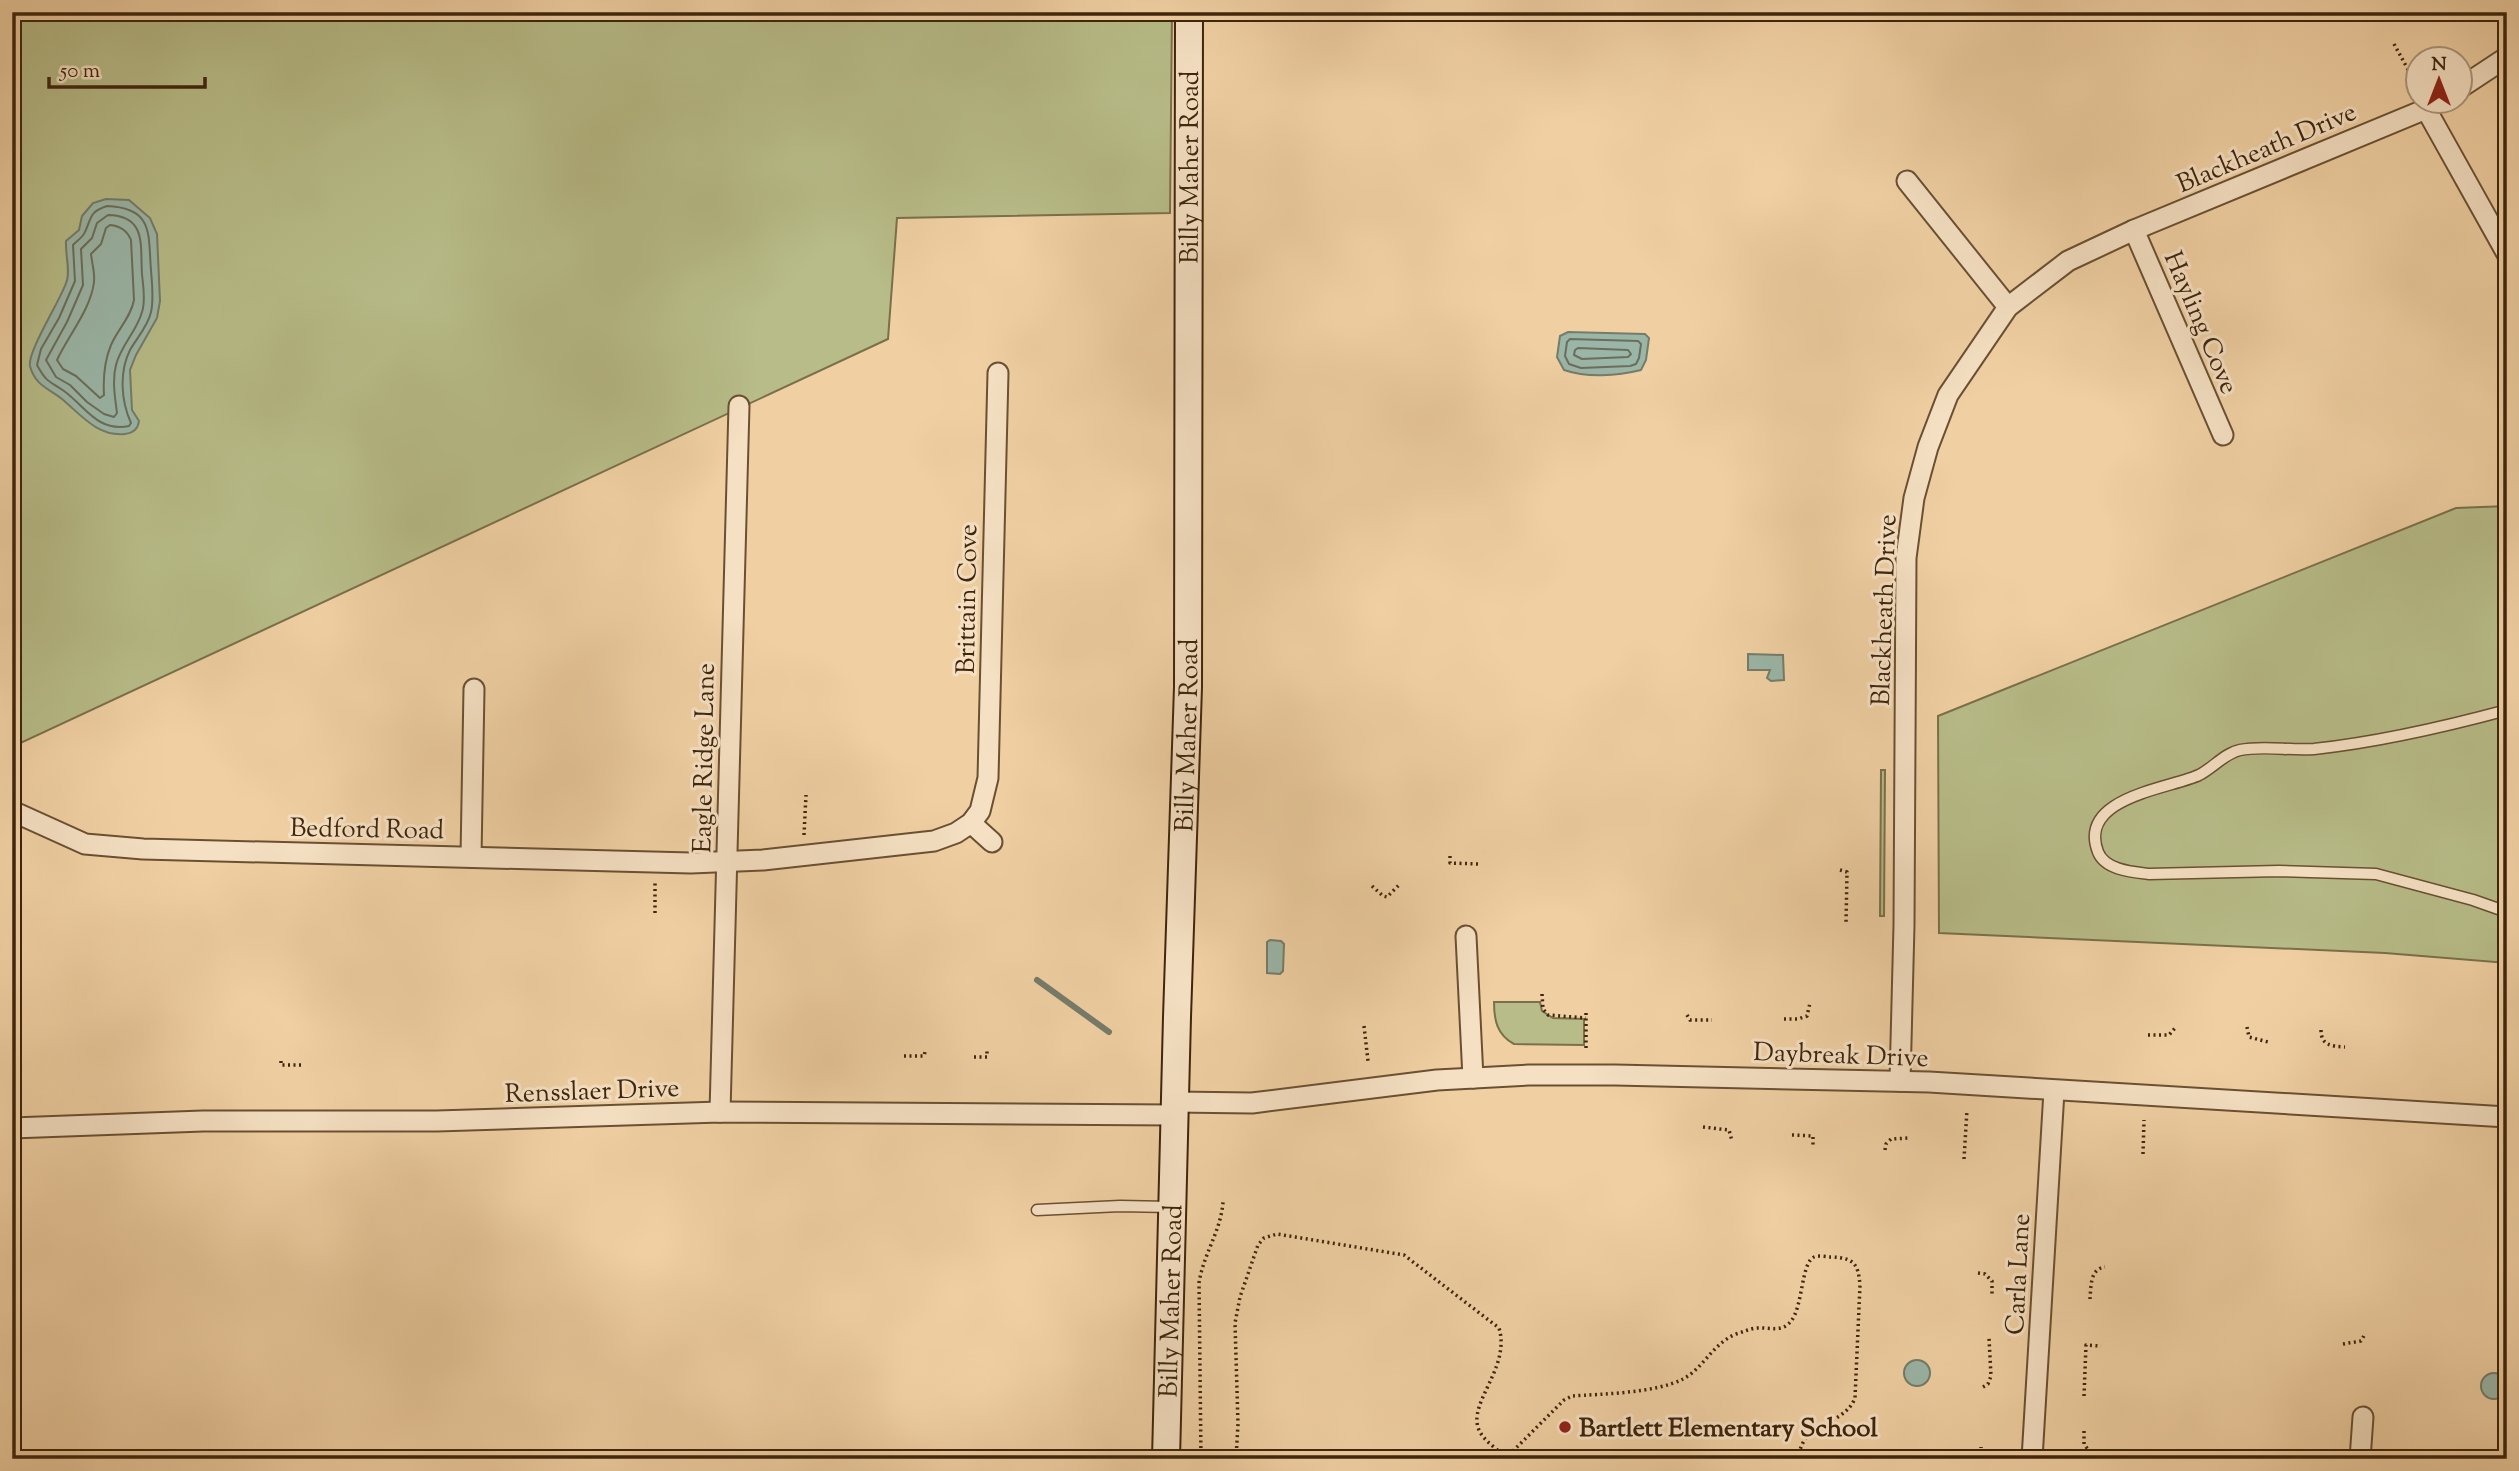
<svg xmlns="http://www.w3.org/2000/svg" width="2519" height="1471" viewBox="0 0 2519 1471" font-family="'Sorts Mill Goudy',serif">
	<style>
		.green { fill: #b7bc88; stroke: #7a704a; stroke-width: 2 }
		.water { fill: #9ab6a8; stroke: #757c6a; stroke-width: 2 }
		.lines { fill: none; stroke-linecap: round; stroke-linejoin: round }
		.shore { stroke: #6c6e5a; stroke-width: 2 }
		.stream { stroke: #757c6a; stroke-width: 6 }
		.lane-casing { stroke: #6a5032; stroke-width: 13 }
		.street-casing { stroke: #6a5032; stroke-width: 23 }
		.secondary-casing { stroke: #3e250d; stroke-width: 30 }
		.path { stroke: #3e250d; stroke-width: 3.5; stroke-dasharray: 2 3.5; stroke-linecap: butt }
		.lane { stroke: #f5e0c3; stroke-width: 10 }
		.street { stroke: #f5e0c3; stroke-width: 19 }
		.secondary { stroke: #f5e0c3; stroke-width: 26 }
		.poi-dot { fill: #8f2418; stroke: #f5e0c3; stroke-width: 2.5 }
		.labels { text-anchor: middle; stroke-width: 6; stroke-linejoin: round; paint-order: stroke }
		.street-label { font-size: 26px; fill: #3e250d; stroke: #f5e0c3 }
		.poi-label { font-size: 26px; font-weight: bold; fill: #3e250d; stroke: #f5e0c3; text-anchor: start }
	</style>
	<rect width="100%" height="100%" fill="#f0d0a3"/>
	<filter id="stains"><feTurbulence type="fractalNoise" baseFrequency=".00286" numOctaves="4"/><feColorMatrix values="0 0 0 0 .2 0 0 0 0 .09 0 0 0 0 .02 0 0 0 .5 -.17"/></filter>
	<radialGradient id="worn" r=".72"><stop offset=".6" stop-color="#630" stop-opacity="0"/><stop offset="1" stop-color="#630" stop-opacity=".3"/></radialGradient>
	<g class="green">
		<polygon points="12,12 1172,12 1170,213 897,218 888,339 12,747"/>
		<polygon points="2507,506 2507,963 2385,953 1939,933 1938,716 2456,508"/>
		<polygon points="1881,770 1885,770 1884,916 1880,916"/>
		<path d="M 1494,1002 L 1540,1002 L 1542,1011 L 1553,1018 L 1584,1019 L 1584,1045 L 1514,1044 C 1497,1035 1494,1020 1494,1002 Z"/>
	</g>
	<g class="water">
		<path d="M 106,199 L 129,200 L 150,218 L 157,234 L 160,301 L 157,318 L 136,355 L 130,370 L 132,410 L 139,421 C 138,429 134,433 125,434 C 98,437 81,415 62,399 C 50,389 35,386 30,366 C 27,352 60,301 66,283 C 71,272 65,254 66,241 L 79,230 L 82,216 L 93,203 Z"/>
		<path d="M 1568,332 L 1645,334 L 1649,338 L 1646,360 L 1641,370 C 1617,376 1587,378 1564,370 L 1557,357 L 1560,336 Z"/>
		<polygon points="1748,654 1783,655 1784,680 1771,681 1767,678 1770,670 1748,670"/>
		<polygon points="1270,940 1281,941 1284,944 1283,971 1280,974 1267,973 1267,942"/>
		<circle cx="1917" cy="1373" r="13"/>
		<circle cx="2494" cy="1386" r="13"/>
	</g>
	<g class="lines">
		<g class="shore">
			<path d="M 107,206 C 154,208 148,234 151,270 C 152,284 154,299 151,312 C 148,326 137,338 130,350 C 119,372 121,401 131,423 L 129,426 C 97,432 86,407 64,391 C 48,380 47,383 37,365 L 41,349 L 59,318 L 75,281 L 73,245 C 77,241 83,237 85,232 C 92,217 89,212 107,206 Z"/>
			<path d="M 108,215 C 147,216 140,245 142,274 C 143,286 146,300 142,312 C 137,331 121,345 116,365 C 112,380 115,398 117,413 L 114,417 L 104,414 L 87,402 L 70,385 L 56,377 L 46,360 L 67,322 L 83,285 L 81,249 L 92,238 L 97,223 Z"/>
			<path d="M 110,225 C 120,226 127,230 131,240 L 134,300 C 131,317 118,329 111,345 C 104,362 103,378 104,395 L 100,398 L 76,376 L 63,369 L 57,360 C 68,336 91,309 94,282 C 95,273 92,263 91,254 L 101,244 L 106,228 Z"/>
			<polygon points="1570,339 1638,341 1641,344 1639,358 1636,364 1630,366 1581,368 1569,364 1565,356 1567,342"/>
			<polygon points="1578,348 1628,350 1631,354 1628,357 1582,359 1574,355 1575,350"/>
		</g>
		<polyline class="stream" points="1037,980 1109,1032"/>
		<defs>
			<g id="lane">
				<path d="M 2507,710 C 2444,727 2379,742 2314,749 C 2290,751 2264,745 2240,750 C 2225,753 2213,768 2199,775 C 2169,789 2077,797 2098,852 C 2105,870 2132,872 2149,874 L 2279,871 L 2376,874 L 2473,900 L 2507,912"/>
				<polyline points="1037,1210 1120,1206 1170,1207"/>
			</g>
			<g id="street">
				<polyline points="2460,88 2507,57"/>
				<polyline points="2426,109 2507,254"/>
				<polyline points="1907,181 2008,307"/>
				<polyline points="2134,230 2223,435"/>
				<polyline points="12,811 85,844 143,849 691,863 763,860 934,841 956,833 971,823 980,811 988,778 998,373"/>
				<polyline points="971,823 992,842"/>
				<polyline points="471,857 474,689"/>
				<polyline points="1466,936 1473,1078"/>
				<polyline points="1900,1081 1904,925 1906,558 1914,498 1928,447 1948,395 2008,307 2068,261 2134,230 2426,109 2438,102"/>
				<polyline points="1175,1102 1252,1103 1437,1080 1529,1075 1615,1075 1929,1082 2507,1117"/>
				<polyline points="720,1112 739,406"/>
				<polyline points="12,1128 203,1121 437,1121 720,1112 1175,1115"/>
				<polyline points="2032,1459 2054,1091"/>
				<polyline points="2360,1459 2363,1417"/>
			</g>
			<g id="secondary">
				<path id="s1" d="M 1166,1459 L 1177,1017 L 1188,687 L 1189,12"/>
			</g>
		</defs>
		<use href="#lane" class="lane-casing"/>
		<use href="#street" class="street-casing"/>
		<use href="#secondary" class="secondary-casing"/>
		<g class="path">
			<polyline points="2394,44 2416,84"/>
			<polyline points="804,835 806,795"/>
			<polyline points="1450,856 1450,863 1479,864"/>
			<polyline points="1840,870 1847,872 1846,923"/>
			<polyline points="1372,886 1383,896 1387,897 1400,884"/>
			<polyline points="655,913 655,881"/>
			<polyline points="1542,994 1543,1009 1548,1015 1586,1018"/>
			<polyline points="1687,1015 1690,1020 1712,1020"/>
			<polyline points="1784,1019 1798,1019 1807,1016 1810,1003"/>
			<polyline points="1364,1026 1368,1061"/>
			<polyline points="2247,1027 2249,1037 2268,1042"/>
			<path d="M 2321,1030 C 2321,1046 2332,1046 2345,1047"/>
			<polyline points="2148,1035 2169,1035 2175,1028"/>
			<polyline points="1586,1048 1586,1011"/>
			<polyline points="904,1056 924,1056 925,1052"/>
			<polyline points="974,1057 987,1057 987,1048"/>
			<polyline points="281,1061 281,1065 301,1065"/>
			<polyline points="1703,1127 1729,1130 1732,1141"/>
			<polyline points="1792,1135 1813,1136 1813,1145"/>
			<polyline points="1885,1150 1886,1144 1891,1139 1909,1138"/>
			<polyline points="2143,1154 2144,1120"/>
			<polyline points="1964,1159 1967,1110"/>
			<polyline points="1978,1273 1985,1274 1992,1281 1992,1296"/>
			<path d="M 2090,1299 C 2091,1286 2090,1269 2105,1267"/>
			<polyline points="2343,1344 2361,1341 2365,1334"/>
			<polyline points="1983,1387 1988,1384 1991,1376 1989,1338"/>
			<polyline points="2084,1396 2086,1345 2101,1346"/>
			<polyline points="2084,1431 2084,1444 2092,1455"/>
			<path d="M 1201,1459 L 1199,1283 C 1203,1255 1221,1231 1223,1202"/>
			<path d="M 1236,1459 L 1238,1424 L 1235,1323 L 1240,1297 L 1258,1245 L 1264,1238 L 1277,1234 L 1404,1255 L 1499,1328 C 1511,1368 1467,1403 1479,1430 C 1484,1441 1497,1449 1506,1457"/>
			<path d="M 1505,1459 L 1564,1400 L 1572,1396 C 1602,1394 1656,1393 1683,1379 C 1704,1368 1712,1344 1736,1334 C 1743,1332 1749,1329 1756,1328 C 1769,1327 1782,1333 1791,1321 C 1803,1307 1801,1263 1814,1257 C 1819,1255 1826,1257 1831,1257 C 1854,1258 1858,1263 1860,1285 L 1855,1398 C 1847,1419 1821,1422 1806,1438 C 1801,1444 1800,1452 1796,1459"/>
			<polyline points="1981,1459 1981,1447"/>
		</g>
		<use href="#lane" class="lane"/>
		<use href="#street" class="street"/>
		<use href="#secondary" class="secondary"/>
	</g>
	<circle class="poi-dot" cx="1565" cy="1427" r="7"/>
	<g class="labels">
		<g class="street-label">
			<text transform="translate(2266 147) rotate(-23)" y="9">Blackheath Drive</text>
			<text dy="9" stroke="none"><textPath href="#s1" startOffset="1292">Billy Maher Road</textPath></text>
			<text transform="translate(2202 322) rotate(67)" y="9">Hayling Cove</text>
			<text transform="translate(966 599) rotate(-89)" y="9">Brittain Cove</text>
			<text transform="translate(1883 610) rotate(-88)" y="9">Blackheath Drive</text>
			<text dy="9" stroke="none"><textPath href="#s1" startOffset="724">Billy Maher Road</textPath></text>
			<text transform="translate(703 758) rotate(-89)" y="9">Eagle Ridge Lane</text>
			<text transform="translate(367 828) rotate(1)" y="9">Bedford Road</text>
			<text transform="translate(1841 1054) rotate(2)" y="9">Daybreak Drive</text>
			<text transform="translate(592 1090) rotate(-2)" y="9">Rensslaer Drive</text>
			<text transform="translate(2017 1274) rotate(-87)" y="9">Carla Lane</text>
			<text dy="9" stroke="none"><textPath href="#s1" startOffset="158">Billy Maher Road</textPath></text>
		</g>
		<g class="poi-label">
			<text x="1579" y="1436">Bartlett Elementary School</text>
		</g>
	</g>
	<rect width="2519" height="1471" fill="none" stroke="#f0d0a3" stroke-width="42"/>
	<rect x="14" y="14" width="2491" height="1443" fill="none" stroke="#3e250d" stroke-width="3.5"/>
	<rect x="21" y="21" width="2477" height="1429" fill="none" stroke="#3e250d" stroke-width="2"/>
	<g transform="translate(2439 80)"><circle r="33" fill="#f5e0c3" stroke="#ac957a" stroke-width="2"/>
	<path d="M0-5L12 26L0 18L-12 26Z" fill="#8f2418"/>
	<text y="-10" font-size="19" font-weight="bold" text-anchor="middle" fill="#3e250d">N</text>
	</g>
	<path d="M49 77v10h156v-10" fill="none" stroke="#3e250d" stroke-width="3.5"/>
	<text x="60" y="77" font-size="21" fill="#3e250d" stroke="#f5e0c3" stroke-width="5" paint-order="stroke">50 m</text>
	<rect width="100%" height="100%" filter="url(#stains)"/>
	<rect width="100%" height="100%" fill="url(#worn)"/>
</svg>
